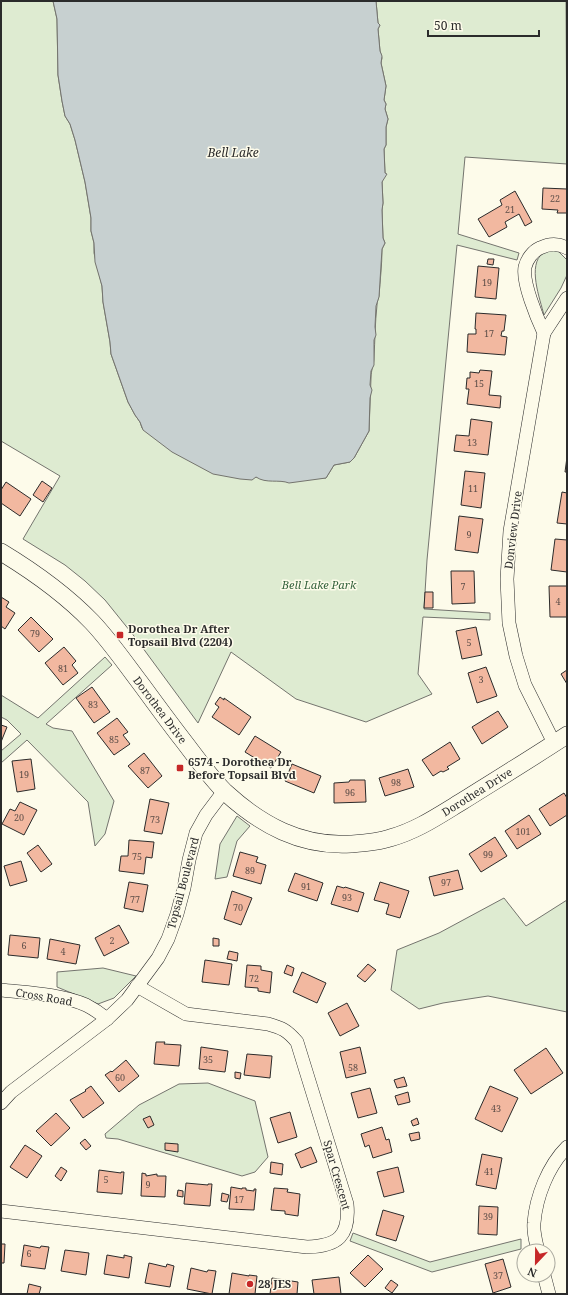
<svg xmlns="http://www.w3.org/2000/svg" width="568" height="1295" viewBox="0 0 568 1295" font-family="'Noto Serif',serif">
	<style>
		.green { fill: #deebd1; stroke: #74746e }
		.water { fill: #c7d0d0; stroke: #74746e }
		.building { fill: #f2b8a0; stroke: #2b2b2b }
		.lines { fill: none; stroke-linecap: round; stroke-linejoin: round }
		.minor-casing { stroke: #2b2b2b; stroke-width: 14 }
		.tertiary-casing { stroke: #2b2b2b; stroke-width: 18 }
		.minor { stroke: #fdfbea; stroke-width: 13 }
		.tertiary { stroke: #fdfbea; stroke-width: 17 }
		.poi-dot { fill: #c62828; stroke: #fdfbea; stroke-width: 1.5 }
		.labels { text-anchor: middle; stroke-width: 3; stroke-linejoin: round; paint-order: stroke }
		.number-label { font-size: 9px; fill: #5d4e48 }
		.street-label { font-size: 11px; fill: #2b2b2b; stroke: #fdfbea }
		.park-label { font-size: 11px; font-style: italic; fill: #34623c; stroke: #fdfbea }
		.poi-label { font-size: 11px; font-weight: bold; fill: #2b2b2b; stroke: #fdfbea; text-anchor: start }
		.water-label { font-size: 12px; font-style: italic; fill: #2b2b2b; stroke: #fdfbea }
	</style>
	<rect width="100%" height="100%" fill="#fdfbea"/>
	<g class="green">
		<path d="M 1,1 L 53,1 L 57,19 L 58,75 L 62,101 L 65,116 L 70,124 L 75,140 L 85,182 L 91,218 L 91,231 L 94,243 L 94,253 L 102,286 L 103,302 L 110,342 L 111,354 L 128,402 L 135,415 L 140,422 L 142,428 L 255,477 L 326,478 L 334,465 L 350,462 L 354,458 L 369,431 L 371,378 C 371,369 374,366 374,357 C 375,340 375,323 377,305 C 377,302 378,299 379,296 C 380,281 382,265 382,249 L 385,243 L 383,238 L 382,210 L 383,203 L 382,182 L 385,173 L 384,149 L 386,145 L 386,127 L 388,119 L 385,109 L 386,104 L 384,100 L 386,86 L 381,63 L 382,58 L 380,51 L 378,29 L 380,25 L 378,23 L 376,1 L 566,1 L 567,164 L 465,157 L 458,234 L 519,253 L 517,260 L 457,245 L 427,560 L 424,609 L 490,613 L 490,620 L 423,617 L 418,674 L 432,694 L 366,722 L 296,699 L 231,652 L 198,723 L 134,636 L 105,600 L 85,581 L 65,565 L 23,539 L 60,476 L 1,441 Z"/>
		<path d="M 552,250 L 559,252 L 567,260 L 567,275 L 561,288 L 544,315 C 540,299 527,265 543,253 C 545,251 549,251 552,250 Z"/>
		<polygon points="105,657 112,665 46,724 53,728 72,731 114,801 105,834 95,846 88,802 27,740 1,763 1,751 21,734 7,720 1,717 1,695 38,718"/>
		<polygon points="237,816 250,826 237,841 227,877 215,879 220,844"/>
		<polygon points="504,898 526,926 567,900 567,1012 488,996 443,1003 419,1009 391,990 397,950 439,933"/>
		<polygon points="103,968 136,976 114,998 98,1004 57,987 57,972"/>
		<polygon points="208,1083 255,1101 268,1157 255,1172 242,1176 118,1139 106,1138 105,1134 139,1105 179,1084"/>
		<polygon points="353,1233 430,1262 521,1239 521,1249 432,1272 350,1241"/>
	</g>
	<path class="water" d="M 53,1 L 376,1 L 378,23 L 380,25 L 378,29 L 380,51 L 382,56 L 381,63 L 386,86 L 384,100 L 386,104 L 385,109 L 388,119 L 386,127 L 386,145 L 384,149 L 385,173 L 387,174 L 382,182 L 383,203 L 382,210 L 383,238 L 385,243 L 382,249 L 379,297 L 376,306 L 375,327 L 376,335 L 374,340 L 374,365 L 371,371 L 370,385 L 372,390 L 370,398 L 369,431 L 354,458 L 350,462 L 334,465 L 326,478 L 289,483 C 279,479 266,484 256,477 L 252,480 L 240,479 L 213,474 L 172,452 L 143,430 L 140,422 L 135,415 L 128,402 L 111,354 L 110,342 L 103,302 L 102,286 L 95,262 L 94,243 L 91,231 L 91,218 L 85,182 L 75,140 L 70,124 L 65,116 L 62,101 L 58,75 L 57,19 Z"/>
	<g class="building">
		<polygon points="543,188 567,189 567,213 557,213 558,210 542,209"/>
		<polygon points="515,191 532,222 525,226 519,214 505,222 507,227 489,237 478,219 502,205 500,200"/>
		<polygon points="488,259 494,259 493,265 487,264"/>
		<polygon points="478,266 499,268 496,299 475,297"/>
		<polygon points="476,313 506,315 504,331 502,331 501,336 507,337 505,355 467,352 468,334 476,334 476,329 475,329"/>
		<polygon points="480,370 492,371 489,395 501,396 500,408 467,404 469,389 466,389 467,378 470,378 470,372 479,373"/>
		<polygon points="471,419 492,422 488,455 454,451 456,435 469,436"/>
		<polygon points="567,457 567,472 565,472"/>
		<polygon points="465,471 485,473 481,508 461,505"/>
		<polygon points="42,481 52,488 43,502 33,495"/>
		<polygon points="6,482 31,499 20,516 1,503 1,490"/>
		<polygon points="562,492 567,493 567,524 557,523"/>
		<polygon points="459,516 483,519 478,553 455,550"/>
		<polygon points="555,539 567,540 567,572 551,570"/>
		<polygon points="451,571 474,571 475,603 452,604"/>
		<polygon points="549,586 567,586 567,617 550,617"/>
		<polygon points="425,592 433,592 433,608 424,608"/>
		<polygon points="1,597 9,602 6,607 15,613 5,629 1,626"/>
		<polygon points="31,617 53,639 39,652 18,630"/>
		<polygon points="476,627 482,655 462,659 456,631"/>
		<polygon points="64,647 76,661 72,665 78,673 63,685 45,663"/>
		<polygon points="486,667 497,696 477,703 468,673"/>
		<polygon points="567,670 567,684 561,674"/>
		<polygon points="92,687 110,712 94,723 76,698"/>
		<polygon points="220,697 224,700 224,698 251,717 239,735 212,717 219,707 215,704"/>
		<polygon points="498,711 508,727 482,744 472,727"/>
		<polygon points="117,718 128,732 123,735 130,744 114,755 97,733"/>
		<polygon points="1,725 7,727 1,742"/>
		<polygon points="255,736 281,752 271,768 245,752"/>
		<polygon points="450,742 460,759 447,767 449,769 443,772 441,771 433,776 422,760"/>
		<polygon points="144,753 162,776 148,788 128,766"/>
		<polygon points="31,759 35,789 17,792 12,761"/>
		<polygon points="292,764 321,776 314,793 285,781"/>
		<polygon points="408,769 414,787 385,796 379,778"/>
		<polygon points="350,780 365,780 366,802 334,803 334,783 349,782"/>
		<polygon points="564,793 567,798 567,815 550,826 539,809"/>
		<polygon points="150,799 169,803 162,834 144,831"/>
		<polygon points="20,802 37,810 24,835 2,824 10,809 15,811"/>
		<polygon points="529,815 541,834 517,849 505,831"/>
		<polygon points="495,837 507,856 481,872 469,854"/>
		<polygon points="129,840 154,842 152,858 146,857 144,874 119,871 121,856 128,856"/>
		<polygon points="38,845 52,864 41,872 27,853"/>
		<polygon points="240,852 258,857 256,862 266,865 261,884 233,876"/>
		<polygon points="21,861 27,881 10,886 4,866"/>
		<polygon points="458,870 463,889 434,896 429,877"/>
		<polygon points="295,873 323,883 317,901 288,891"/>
		<polygon points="129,882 148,885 143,912 124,908"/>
		<polygon points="380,882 409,891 400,918 386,914 389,904 374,900"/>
		<polygon points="337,886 344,888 345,887 364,893 358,912 331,904"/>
		<polygon points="232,891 252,898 241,925 224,919"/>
		<polygon points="119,925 129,943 104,956 95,938"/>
		<polygon points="10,935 40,938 38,958 8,955"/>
		<polygon points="213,938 219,939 219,946 213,946"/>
		<polygon points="50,939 80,945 76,964 47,959"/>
		<polygon points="229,951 238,953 237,961 227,959"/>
		<polygon points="205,960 232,964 229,985 202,982"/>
		<polygon points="368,964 376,970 365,982 357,976"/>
		<polygon points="247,965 261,966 261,970 272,972 270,993 258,991 258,988 245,987"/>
		<polygon points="287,965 294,968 292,976 284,973"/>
		<polygon points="302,972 326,983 317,1003 293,992"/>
		<polygon points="347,1003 359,1026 340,1036 328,1013"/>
		<polygon points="156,1042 165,1042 164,1044 181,1045 179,1066 154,1064"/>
		<polygon points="201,1047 228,1051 225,1072 199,1069"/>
		<polygon points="360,1047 366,1073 346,1078 340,1052"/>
		<polygon points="546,1048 563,1073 531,1094 514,1070"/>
		<polygon points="247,1054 272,1056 270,1078 244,1075"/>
		<polygon points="126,1060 139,1076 119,1092 105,1075 111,1071 112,1072"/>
		<polygon points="235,1072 241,1073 240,1079 235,1078"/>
		<polygon points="404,1077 407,1086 397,1088 394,1080"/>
		<polygon points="91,1086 104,1103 83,1118 70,1100 86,1091 85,1090"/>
		<polygon points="490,1086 518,1098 502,1132 475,1119"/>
		<polygon points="370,1088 377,1113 358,1118 351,1093"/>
		<polygon points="408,1092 410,1102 398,1105 395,1096"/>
		<polygon points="290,1112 297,1137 278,1143 270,1118"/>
		<polygon points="56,1113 70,1128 51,1146 36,1131"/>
		<polygon points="150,1116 154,1125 148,1128 143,1119"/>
		<polygon points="417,1118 419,1124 413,1126 411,1121"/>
		<polygon points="382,1127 386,1140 389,1139 392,1152 373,1158 369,1145 365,1147 361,1134"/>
		<polygon points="419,1132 420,1139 411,1141 409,1134"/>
		<polygon points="85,1139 91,1146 86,1150 80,1143"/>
		<polygon points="165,1143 178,1144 178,1152 165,1150"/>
		<polygon points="25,1145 42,1156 27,1178 10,1167"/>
		<polygon points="311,1147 317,1162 301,1168 295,1154"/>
		<polygon points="482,1154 502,1158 496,1189 476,1185"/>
		<polygon points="271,1162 283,1164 282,1175 270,1173"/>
		<polygon points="61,1167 67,1171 61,1181 55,1176"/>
		<polygon points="398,1167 404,1192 384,1197 377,1172"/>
		<polygon points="99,1170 121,1173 121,1172 124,1172 122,1194 97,1192"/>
		<polygon points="142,1173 146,1174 146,1176 157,1174 157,1176 166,1176 165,1197 141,1196"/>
		<polygon points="186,1183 208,1185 208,1184 212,1184 210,1206 184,1204"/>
		<polygon points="231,1187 242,1189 242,1188 246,1188 246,1190 254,1191 254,1189 256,1189 254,1210 229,1209"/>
		<polygon points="274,1188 288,1189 287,1192 300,1194 298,1216 285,1214 285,1211 271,1210"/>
		<polygon points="178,1190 183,1191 183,1197 177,1196"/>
		<polygon points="222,1193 229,1195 227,1202 221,1201"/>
		<polygon points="479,1206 498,1207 497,1235 478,1234"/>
		<polygon points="383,1210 404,1216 396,1241 376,1235"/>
		<polygon points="1,1244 5,1244 4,1263 1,1263"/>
		<polygon points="24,1245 40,1248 41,1246 49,1247 45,1269 21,1266"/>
		<polygon points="65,1250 89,1253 86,1275 61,1271"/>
		<polygon points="107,1255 124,1258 124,1255 132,1257 129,1278 104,1274"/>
		<polygon points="368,1255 383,1269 365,1287 350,1273"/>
		<polygon points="503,1259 511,1287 493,1293 485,1264"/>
		<polygon points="149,1263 166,1267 167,1264 174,1266 170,1287 145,1283"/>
		<polygon points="191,1268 207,1272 208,1270 216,1271 212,1294 187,1289"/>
		<polygon points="232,1273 249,1276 249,1275 257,1276 255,1294 229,1294"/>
		<polygon points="339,1277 341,1294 314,1294 312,1280"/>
		<polygon points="272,1278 298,1282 297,1294 270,1294"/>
		<polygon points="391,1280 398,1285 392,1293 385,1288"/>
		<polygon points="29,1284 41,1287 39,1294 27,1294"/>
	</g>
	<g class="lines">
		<defs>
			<g id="minor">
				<path d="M 567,248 C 558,243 550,243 540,248 C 533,251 527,259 525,267 C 522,282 537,318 544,333 L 567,298"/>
				<polyline points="544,333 510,531 507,579 509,623 516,656 525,685 554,743"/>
				<path d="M 1,990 C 29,993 60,994 86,1005 C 94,1009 101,1014 107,1019"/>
				<polyline points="1,1103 11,1092 107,1019 127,1000 158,958 168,939 177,914 184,888 189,860 196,833 206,815 224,791"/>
				<path d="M 1,1211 L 307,1247 C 338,1246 350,1236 347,1204 L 297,1042 C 287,1030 282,1028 268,1024 L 186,1014 L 137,986"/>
				<path d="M 538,1251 C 536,1242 533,1232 534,1223 C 536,1197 548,1166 567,1147"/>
				<polyline points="544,1275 549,1294"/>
			</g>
			<path id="tertiary" d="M 1,552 C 34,572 65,594 92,622 C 110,641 125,663 141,684 C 155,703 168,721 182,739 C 196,757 209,776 225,792 C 261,825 301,847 351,844 C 364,843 378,842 390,838 C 416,831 438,816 461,802 C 496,780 532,758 567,735"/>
		</defs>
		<use href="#minor" class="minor-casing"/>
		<use href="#tertiary" class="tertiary-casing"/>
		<use href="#minor" class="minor"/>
		<use href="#tertiary" class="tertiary"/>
	</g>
	<g class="poi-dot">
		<rect x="116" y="631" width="8" height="8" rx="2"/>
		<rect x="176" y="764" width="8" height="8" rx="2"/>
		<circle cx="250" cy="1284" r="4"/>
	</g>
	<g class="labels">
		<g class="number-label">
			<text x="555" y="202">22</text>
			<text x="510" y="213">21</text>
			<text x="487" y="286">19</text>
			<text x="489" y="337">17</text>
			<text x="479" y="387">15</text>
			<text x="472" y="446">13</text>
			<text x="473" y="492">11</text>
			<text x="469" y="538">9</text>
			<text x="463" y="590">7</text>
			<text x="558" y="605">4</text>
			<text x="35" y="637">79</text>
			<text x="469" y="646">5</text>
			<text x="63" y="672">81</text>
			<text x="481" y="683">3</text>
			<text x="93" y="708">83</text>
			<text x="114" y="743">85</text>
			<text x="145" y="774">87</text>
			<text x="24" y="778">19</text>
			<text x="396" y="786">98</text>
			<text x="350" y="796">96</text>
			<text x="19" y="821">20</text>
			<text x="155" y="823">73</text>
			<text x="523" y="835">101</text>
			<text x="488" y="858">99</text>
			<text x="137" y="860">75</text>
			<text x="250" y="874">89</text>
			<text x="446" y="886">97</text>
			<text x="306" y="890">91</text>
			<text x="347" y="901">93</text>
			<text x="135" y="903">77</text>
			<text x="238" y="911">70</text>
			<text x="112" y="944">2</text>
			<text x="24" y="949">6</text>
			<text x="63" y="955">4</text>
			<text x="254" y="982">72</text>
			<text x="208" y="1063">35</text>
			<text x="353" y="1071">58</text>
			<text x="120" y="1081">60</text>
			<text x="496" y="1112">43</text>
			<text x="489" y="1175">41</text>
			<text x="106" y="1183">5</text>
			<text x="148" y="1188">9</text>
			<text x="239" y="1203">17</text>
			<text x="488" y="1220">39</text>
			<text x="29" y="1257">6</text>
			<text x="498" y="1279">37</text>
		</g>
		<g class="street-label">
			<text transform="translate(513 530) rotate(-83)" y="4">Donview Drive</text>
			<text transform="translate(160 710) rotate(53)" y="4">Dorothea Drive</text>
			<text transform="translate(477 792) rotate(-32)" y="4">Dorothea Drive</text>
			<text transform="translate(183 883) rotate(-75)" y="4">Topsail Boulevard</text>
			<text transform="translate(44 997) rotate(10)" y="4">Cross Road</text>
			<text transform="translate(337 1175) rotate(74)" y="4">Spar Crescent</text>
		</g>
		<g class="park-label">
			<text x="319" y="589">Bell Lake Park</text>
		</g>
		<g class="poi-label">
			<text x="128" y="633">Dorothea Dr After<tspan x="128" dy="13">Topsail Blvd (2204)</tspan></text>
			<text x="188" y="766">6574 - Dorothea Dr<tspan x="188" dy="13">Before Topsail Blvd</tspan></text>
			<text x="258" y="1288">28 JES</text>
		</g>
		<g class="water-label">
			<text x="233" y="157">Bell Lake</text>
		</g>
	</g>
	<rect width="568" height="1295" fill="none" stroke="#2b2b2b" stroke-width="4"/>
	<g transform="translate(536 1263) rotate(202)"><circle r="19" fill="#fdfbea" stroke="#a9a89e"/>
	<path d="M0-3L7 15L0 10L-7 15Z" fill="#c62828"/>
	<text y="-6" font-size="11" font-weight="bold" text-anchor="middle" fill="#2b2b2b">N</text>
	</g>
	<path d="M428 30v6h111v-6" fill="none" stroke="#2b2b2b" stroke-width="2"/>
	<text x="434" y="30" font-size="12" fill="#2b2b2b" stroke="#fdfbea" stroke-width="3" paint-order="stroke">50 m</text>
</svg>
